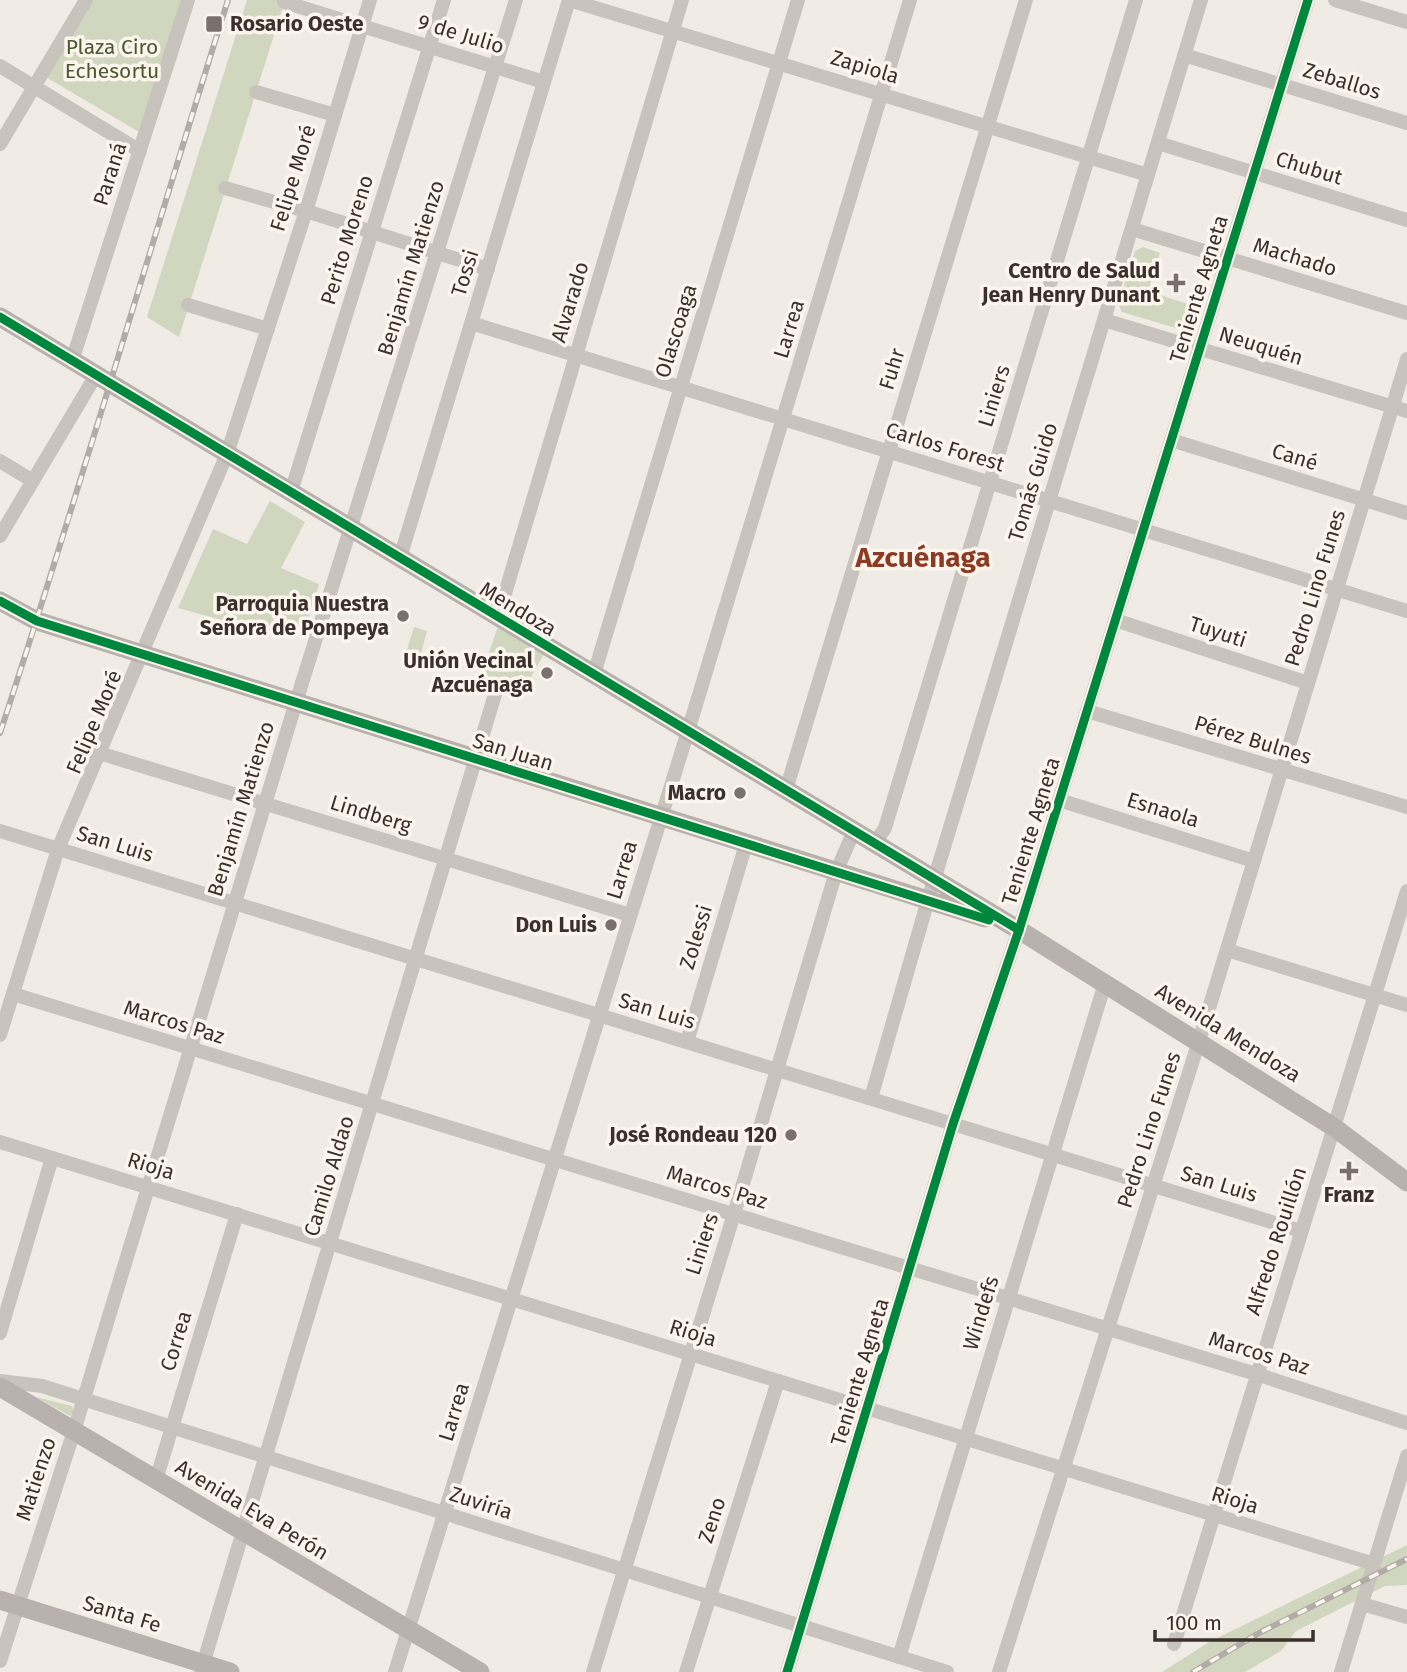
<svg xmlns="http://www.w3.org/2000/svg" width="1407" height="1672" viewBox="0 0 1407 1672" font-family="'Fira Sans',sans-serif">
	<style>
		.green { fill: #d1d6bf }
		.lines { fill: none; stroke-linecap: round; stroke-linejoin: round }
		.minor { stroke: #c9c3be; stroke-width: 14 }
		.major { stroke: #b8b1ad; stroke-width: 19 }
		.rail-casing { stroke: #b1aca8; stroke-width: 6 }
		.rail { stroke: #fbf5ee; stroke-width: 3.5; stroke-dasharray: 10; stroke-linecap: butt }
		.cycleway-casing { stroke: #fbf5ee; stroke-width: 13 }
		.cycleway { stroke: #00873e; stroke-width: 9 }
		.poi-dot { fill: #7a716c; stroke: #fbf5ee; stroke-width: 2.5 }
		.labels { text-anchor: middle; stroke-width: 7; stroke-linejoin: round; paint-order: stroke }
		.poi-label { font-size: 21px; font-weight: bold; fill: #3b302b; stroke: #fbf5ee; text-anchor: end }
		.street-label { font-size: 21px; fill: #3b302b; stroke: #fbf5ee }
		.park-label { font-size: 21px; fill: #4a5a2e; stroke: #fbf5ee }
		.district-label { font-size: 28px; font-weight: bold; fill: #8c3b22; stroke: #fbf5ee }
	</style>
	<rect width="100%" height="100%" fill="#f0ebe5"/>
	<g class="green">
		<polygon points="92,0 181,0 139,132 44,76"/>
		<polygon points="247,0 285,0 179,337 147,317"/>
		<polygon points="1143,247 1160,253 1148,291 1194,306 1188,323 1179,329 1122,312 1118,304 1135,251"/>
		<polygon points="270,501 305,522 281,568 319,584 306,627 274,617 272,631 242,621 240,625 178,608 213,529 247,544"/>
		<polygon points="498,626 544,654 526,686 513,682 508,695 485,687 487,683 480,680"/>
		<polygon points="414,627 427,631 420,657 406,653"/>
		<polygon points="36,1397 72,1406 74,1413 70,1416"/>
		<polygon points="1407,1545 1407,1585 1385,1586 1296,1631 1281,1651 1245,1672 1162,1672 1209,1642"/>
	</g>
	<g class="lines">
		<g class="minor">
			<polyline points="569,0 1148,175"/>
			<polyline points="1335,0 1407,22"/>
			<polyline points="284,2 544,82"/>
			<polyline points="1184,55 1407,123"/>
			<polyline points="0,66 140,151"/>
			<polyline points="256,92 335,115"/>
			<polyline points="1158,143 1407,220"/>
			<polyline points="0,144 86,0"/>
			<polyline points="225,188 306,211 488,269"/>
			<polyline points="1132,229 1407,313"/>
			<polyline points="188,305 268,329"/>
			<polyline points="1104,320 1407,411"/>
			<polyline points="471,323 1407,611"/>
			<polyline points="72,361 188,0"/>
			<polyline points="1171,440 1407,513"/>
			<polyline points="0,461 33,481"/>
			<polyline points="291,492 444,0"/>
			<polyline points="0,536 96,375"/>
			<polyline points="400,558 569,0"/>
			<polyline points="498,617 682,0"/>
			<polyline points="1115,620 1308,683"/>
			<polyline points="594,674 798,0"/>
			<polyline points="1087,711 1407,807"/>
			<polyline points="99,753 630,915"/>
			<polyline points="786,790 1026,0"/>
			<polyline points="1059,800 1254,861"/>
			<polyline points="0,831 1301,1231"/>
			<polyline points="875,843 885,828 1136,0"/>
			<polyline points="1227,950 1407,1005"/>
			<polyline points="13,994 1256,1374 1407,1423"/>
			<polyline points="0,1035 58,849 227,454 306,211 370,0"/>
			<polyline points="687,1042 746,844"/>
			<polyline points="871,1098 928,900 1201,0"/>
			<polyline points="0,1142 1374,1564"/>
			<polyline points="0,1333 52,1158"/>
			<polyline points="0,1381 42,1386 947,1672"/>
			<polyline points="156,1480 237,1214"/>
			<polyline points="1362,1604 1407,1617"/>
			<polyline points="1174,1644 1407,891"/>
			<polyline points="899,1657 1105,983"/>
			<polyline points="0,1661 74,1431 296,702 516,0"/>
			<polyline points="201,1671 496,691"/>
			<polyline points="395,1672 688,731 910,0"/>
			<polyline points="593,1672 734,1214 836,872 854,831"/>
			<polyline points="686,1672 778,1381"/>
			<polyline points="787,1672 953,1124 1019,930 1308,0"/>
			<polyline points="999,1672 1199,1041 1407,359"/>
			<polyline points="1341,1672 1407,1456"/>
		</g>
		<g class="major">
			<polyline points="0,317 1019,930 1335,1128 1407,1182"/>
			<polyline points="0,601 37,621 985,918"/>
			<polyline points="0,1387 480,1672"/>
			<polyline points="0,1600 230,1672"/>
		</g>
		<defs>
			<g id="rail">
				<path d="M 0,733 C 80,490 151,244 228,0"/>
				<polyline points="1193,1672 1259,1633 1407,1559"/>
			</g>
		</defs>
		<use href="#rail" class="rail-casing"/>
		<use href="#rail" class="rail"/>
		<defs>
			<g id="cycleway">
				<polyline points="0,317 1019,930"/>
				<polyline points="0,601 37,621 989,920"/>
				<polyline points="787,1672 953,1124 1019,930 1308,0"/>
			</g>
		</defs>
		<use href="#cycleway" class="cycleway-casing"/>
		<use href="#cycleway" class="cycleway"/>
	</g>
	<g class="poi-dot">
		<rect x="205" y="15" width="18" height="18" rx="3.5"/>
		<path d="M1172.5 272.5h7v7h7v7h-7v7h-7v-7h-7v-7h7z"/>
		<circle cx="403" cy="616" r="7"/>
		<circle cx="547" cy="673" r="7"/>
		<circle cx="740" cy="793" r="7"/>
		<circle cx="611" cy="925" r="7"/>
		<circle cx="791" cy="1135" r="7"/>
		<path d="M1345.5 1160.5h7v7h7v7h-7v7h-7v-7h-7v-7h7z"/>
	</g>
	<g class="labels">
		<g class="poi-label">
			<text x="230" y="31" text-anchor="start">Rosario Oeste</text>
			<text x="1160" y="278">Centro de Salud<tspan x="1160" dy="24">Jean Henry Dunant</tspan></text>
			<text x="389" y="611">Parroquia Nuestra<tspan x="389" dy="24">Señora de Pompeya</tspan></text>
			<text x="533" y="668">Unión Vecinal<tspan x="533" dy="24">Azcuénaga</tspan></text>
			<text x="726" y="800">Macro</text>
			<text x="597" y="932">Don Luis</text>
			<text x="777" y="1142">José Rondeau 120</text>
			<text x="1349" y="1202" text-anchor="middle">Franz</text>
		</g>
		<g class="street-label">
			<text transform="translate(461 34) rotate(17)" y="7">9 de Julio</text>
			<text transform="translate(865 67) rotate(17)" y="7">Zapiola</text>
			<text transform="translate(1342 81) rotate(17)" y="7">Zeballos</text>
			<text transform="translate(1309 168) rotate(17)" y="7">Chubut</text>
			<text transform="translate(110 174) rotate(-72)" y="7">Paraná</text>
			<text transform="translate(293 178) rotate(-73)" y="7">Felipe Moré</text>
			<text transform="translate(347 240) rotate(-73)" y="7">Perito Moreno</text>
			<text transform="translate(1295 257) rotate(17)" y="7">Machado</text>
			<text transform="translate(411 268) rotate(-73)" y="7">Benjamín Matienzo</text>
			<text transform="translate(465 273) rotate(-73)" y="7">Tossi</text>
			<text transform="translate(1199 289) rotate(-73)" y="7">Teniente Agneta</text>
			<text transform="translate(570 302) rotate(-73)" y="7">Alvarado</text>
			<text transform="translate(789 329) rotate(-73)" y="7">Larrea</text>
			<text transform="translate(676 331) rotate(-73)" y="7">Olascoaga</text>
			<text transform="translate(1261 346) rotate(17)" y="7">Neuquén</text>
			<text transform="translate(892 369) rotate(-73)" y="7">Fuhr</text>
			<text transform="translate(994 396) rotate(-73)" y="7">Liniers</text>
			<text transform="translate(945 447) rotate(17)" y="7">Carlos Forest</text>
			<text transform="translate(1295 457) rotate(17)" y="7">Cané</text>
			<text transform="translate(1033 482) rotate(-73)" y="7">Tomás Guido</text>
			<text transform="translate(1315 588) rotate(-73)" y="7">Pedro Lino Funes</text>
			<text transform="translate(518 609) rotate(31)" y="7">Mendoza</text>
			<text transform="translate(1218 632) rotate(18)" y="7">Tuyuti</text>
			<text transform="translate(94 722) rotate(-67)" y="7">Felipe Moré</text>
			<text transform="translate(1253 740) rotate(17)" y="7">Pérez Bulnes</text>
			<text transform="translate(513 752) rotate(17)" y="7">San Juan</text>
			<text transform="translate(241 809) rotate(-73)" y="7">Benjamín Matienzo</text>
			<text transform="translate(1163 810) rotate(17)" y="7">Esnaola</text>
			<text transform="translate(371 814) rotate(17)" y="7">Lindberg</text>
			<text transform="translate(1031 831) rotate(-73)" y="7">Teniente Agneta</text>
			<text transform="translate(115 844) rotate(17)" y="7">San Luis</text>
			<text transform="translate(622 870) rotate(-73)" y="7">Larrea</text>
			<text transform="translate(696 937) rotate(-73)" y="7">Zolessi</text>
			<text transform="translate(657 1011) rotate(17)" y="7">San Luis</text>
			<text transform="translate(174 1022) rotate(17)" y="7">Marcos Paz</text>
			<text transform="translate(1228 1033) rotate(32)" y="7">Avenida Mendoza</text>
			<text transform="translate(1149 1130) rotate(-72)" y="7">Pedro Lino Funes</text>
			<text transform="translate(151 1166) rotate(17)" y="7">Rioja</text>
			<text transform="translate(329 1176) rotate(-73)" y="7">Camilo Aldao</text>
			<text transform="translate(1219 1184) rotate(17)" y="7">San Luis</text>
			<text transform="translate(717 1187) rotate(17)" y="7">Marcos Paz</text>
			<text transform="translate(1276 1241) rotate(-72)" y="7">Alfredo Rouillón</text>
			<text transform="translate(702 1244) rotate(-72)" y="7">Liniers</text>
			<text transform="translate(981 1313) rotate(-73)" y="7">Windefs</text>
			<text transform="translate(693 1333) rotate(17)" y="7">Rioja</text>
			<text transform="translate(176 1341) rotate(-73)" y="7">Correa</text>
			<text transform="translate(1259 1353) rotate(17)" y="7">Marcos Paz</text>
			<text transform="translate(860 1372) rotate(-73)" y="7">Teniente Agneta</text>
			<text transform="translate(454 1412) rotate(-73)" y="7">Larrea</text>
			<text transform="translate(36 1479) rotate(-72)" y="7">Matienzo</text>
			<text transform="translate(1235 1500) rotate(17)" y="7">Rioja</text>
			<text transform="translate(481 1503) rotate(18)" y="7">Zuviría</text>
			<text transform="translate(252 1510) rotate(31)" y="7">Avenida Eva Perón</text>
			<text transform="translate(712 1520) rotate(-72)" y="7">Zeno</text>
			<text transform="translate(122 1614) rotate(17)" y="7">Santa Fe</text>
		</g>
		<g class="park-label">
			<text x="112" y="54">Plaza Ciro<tspan x="112" dy="24">Echesortu</tspan></text>
		</g>
		<g class="district-label">
			<text x="923" y="567">Azcuénaga</text>
		</g>
	</g>
	<path d="M1155 1630v10h158v-10" fill="none" stroke="#3b302b" stroke-width="3.5"/>
	<text x="1166" y="1630" font-size="21" fill="#3b302b" stroke="#fbf5ee" stroke-width="5" paint-order="stroke">100 m</text>
</svg>
